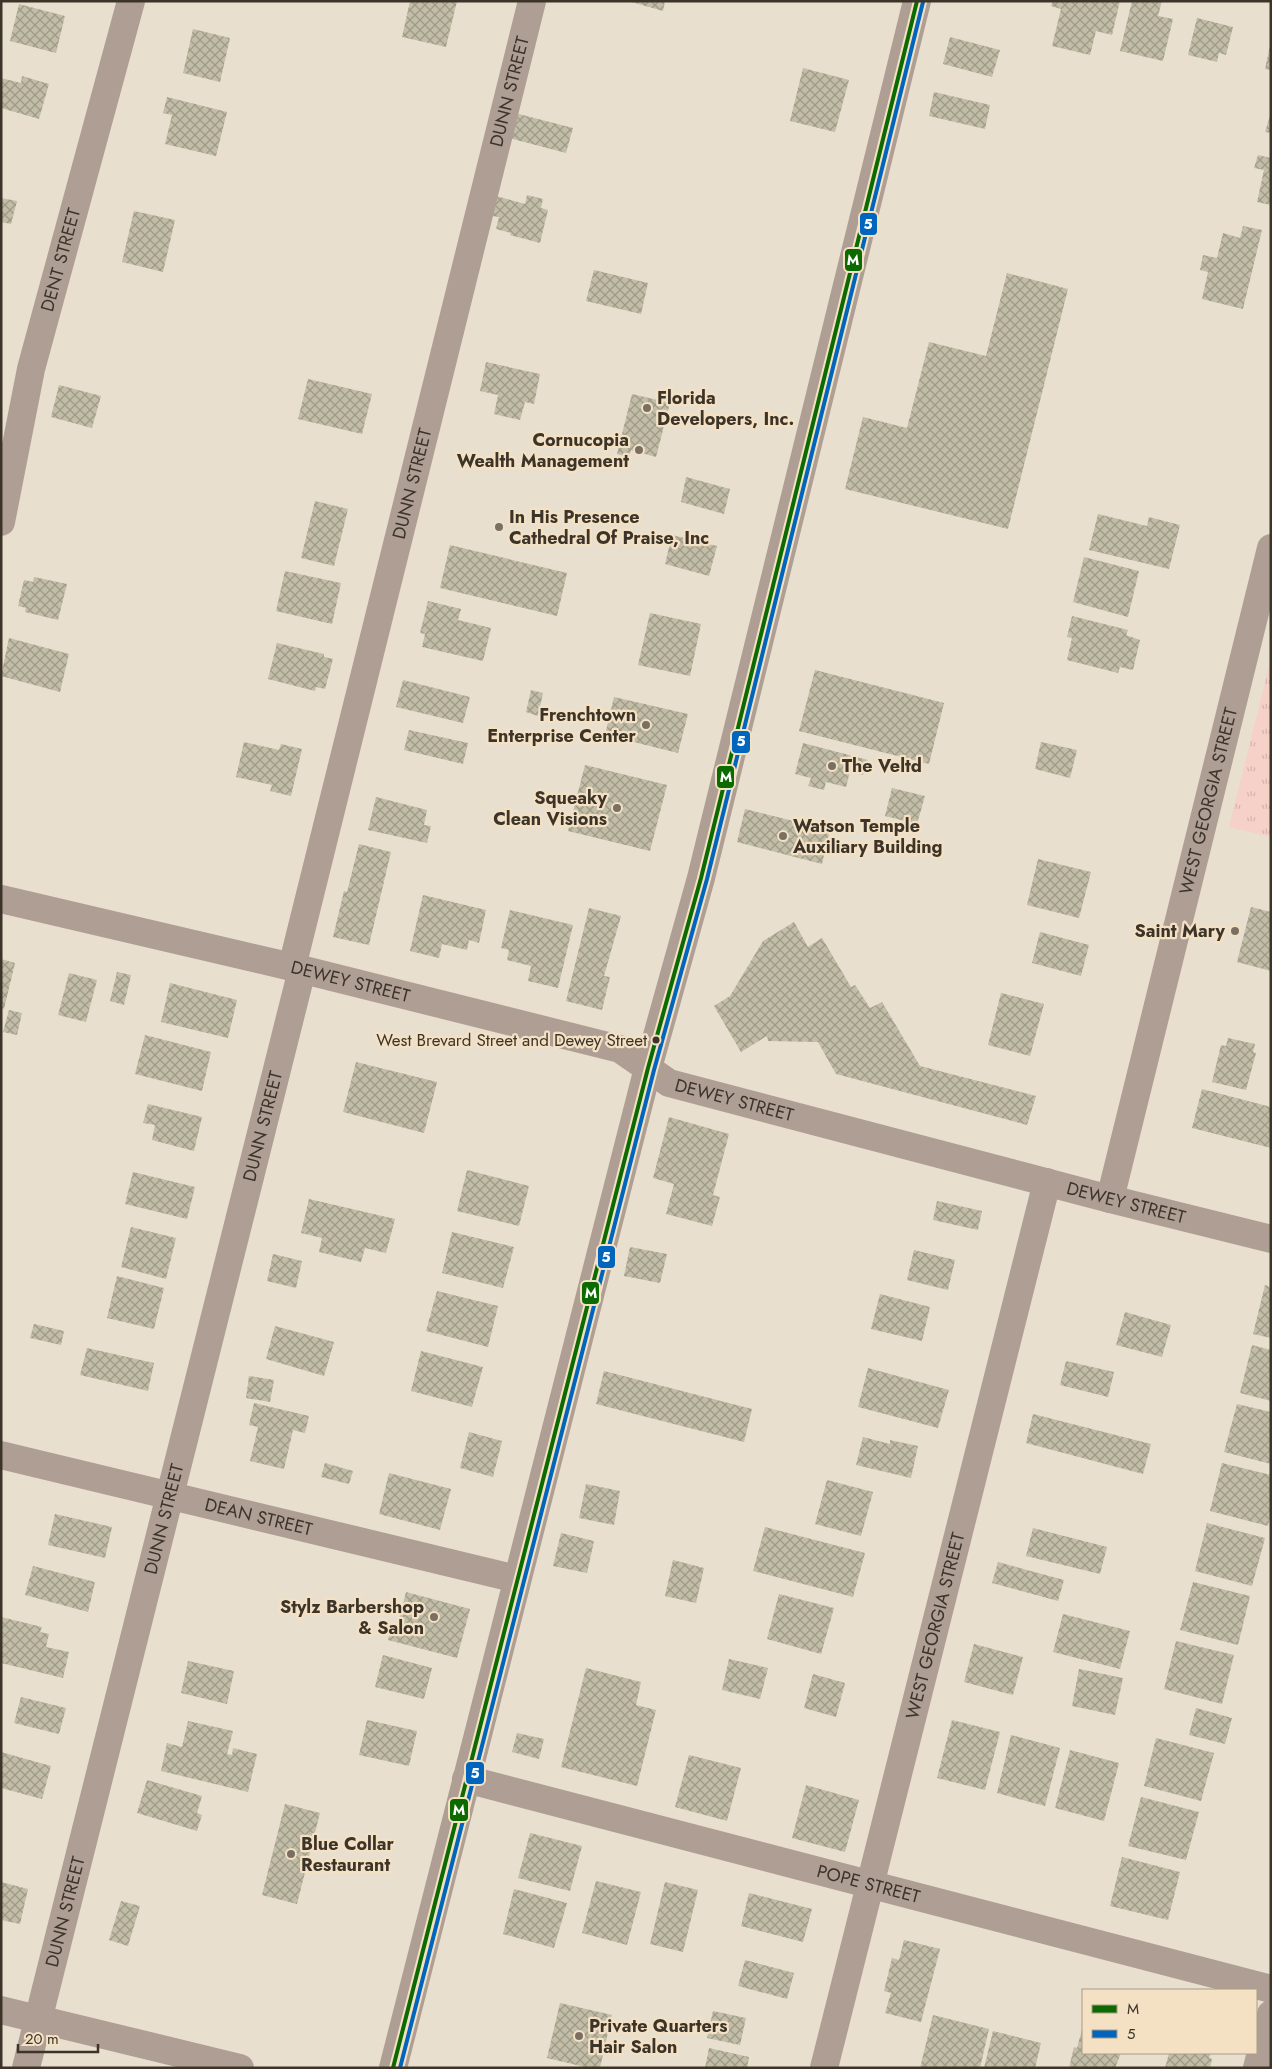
<svg xmlns="http://www.w3.org/2000/svg" width="1272" height="2069" viewBox="0 0 1272 2069" font-family="Jost,sans-serif">
	<style>
		.park { fill: url(#park-tufts) }
		.building { fill: url(#building-cross-hatch) }
		.lines { fill: none; stroke-linecap: round; stroke-linejoin: round }
		.minor { stroke: #af9e94; stroke-width: 28 }
		.bus-1-casing { stroke: #f4e1c4; stroke-width: 8 }
		.bus-2-casing { stroke: #f4e1c4; stroke-width: 8 }
		.bus-1 { stroke: #0c6b00; stroke-width: 4 }
		.bus-2 { stroke: #0065bd; stroke-width: 4 }
		.poi-dot { fill: #797063; stroke: #f4e1c4; stroke-width: 2 }
		.bus-dot { fill: #3c3429; stroke: #f4e1c4; stroke-width: 2 }
		.labels { text-anchor: middle; stroke-width: 4.5; stroke-linejoin: round; paint-order: stroke }
		.bus-label { font-size: 17px; fill: #3c3429; stroke: #f4e1c4; text-anchor: end }
		.street-label { font-size: 18px; fill: #3c3429; stroke: #f4e1c4 }
		.poi-label { font-size: 18px; font-weight: bold; fill: #3c3429; stroke: #f4e1c4; text-anchor: start }
		.line-badge { stroke: #f4e1c4; stroke-width: 2 }
		.badge-label { font-size: 14px; text-anchor: middle; font-weight: bold; fill: #fff }
	</style>
	<defs>
		<pattern id="park-tufts" width="24" height="20" patternUnits="userSpaceOnUse" patternTransform="scale(1.25)"><rect width="24" height="20" fill="#f5d1c8"/><path d="M3 7l-1-3M5 7V3M7 7l1-3M15 17l-1-3M17 17v-4M19 17l1-3" fill="none" stroke="#d3b4ac"/></pattern>
		<pattern id="building-cross-hatch" width="8" height="8" patternUnits="userSpaceOnUse" patternTransform="scale(1.25)"><rect width="8" height="8" fill="#c2bda6"/><path d="M0 0l8 8M0 8l8-8" fill="none" stroke="#9f9a87"/></pattern>
	</defs>
	<rect width="100%" height="100%" fill="#e9dfcf"/>
	<polygon class="park" points="1271,658 1271,837 1229,827"/>
	<g class="building">
		<polygon points="410,1 457,1 446,47 402,37"/>
		<polygon points="628,1 665,1 663,11"/>
		<polygon points="1053,1 1120,1 1112,35 1096,31 1090,55 1052,46 1061,9 1051,6"/>
		<polygon points="1132,1 1162,1 1158,16 1173,19 1163,61 1120,51"/>
		<polygon points="19,4 65,16 56,53 10,41"/>
		<polygon points="1197,18 1233,27 1226,55 1219,53 1217,62 1188,55"/>
		<polygon points="193,29 230,38 220,82 183,73"/>
		<polygon points="950,37 1000,50 992,77 943,64"/>
		<polygon points="1270,46 1271,46 1271,70 1265,69"/>
		<polygon points="803,68 849,80 835,132 790,121"/>
		<polygon points="22,76 49,84 39,119 1,108 1,78 21,83"/>
		<polygon points="934,92 990,105 985,129 929,116"/>
		<polygon points="167,97 227,112 216,156 165,144 172,115 163,113"/>
		<polygon points="515,113 573,128 566,153 509,138"/>
		<polygon points="1271,113 1271,133 1265,132"/>
		<polygon points="1258,155 1271,158 1271,205 1257,202 1264,170 1254,168"/>
		<polygon points="527,195 543,199 541,208 548,210 540,243 510,235 511,233 496,229 499,217 492,216 496,196 525,204"/>
		<polygon points="1,198 17,201 11,224 1,222"/>
		<polygon points="134,211 175,220 163,272 122,262"/>
		<polygon points="1243,226 1262,230 1243,309 1202,299 1208,272 1200,270 1203,255 1217,258 1223,233 1240,238"/>
		<polygon points="594,270 648,283 641,314 586,301"/>
		<polygon points="1007,273 1068,289 1008,529 845,489 863,417 907,428 929,342 986,356"/>
		<polygon points="486,362 540,374 534,404 525,402 520,420 494,414 498,395 480,391"/>
		<polygon points="308,379 372,394 362,434 298,419"/>
		<polygon points="59,385 101,396 92,428 51,417"/>
		<polygon points="632,394 670,403 656,457 631,450 629,457 617,454"/>
		<polygon points="686,477 730,489 724,514 681,502"/>
		<polygon points="315,501 348,509 334,566 301,558"/>
		<polygon points="1098,514 1147,526 1149,517 1180,525 1169,569 1089,550"/>
		<polygon points="672,535 717,546 709,576 665,564"/>
		<polygon points="450,545 567,573 557,616 440,588"/>
		<polygon points="1084,557 1139,571 1128,617 1073,602"/>
		<polygon points="285,571 341,583 332,624 276,611"/>
		<polygon points="34,577 67,584 58,620 25,612 26,608 18,606 24,580 33,582"/>
		<polygon points="428,601 461,609 458,620 491,628 483,661 422,647 425,634 420,633"/>
		<polygon points="650,613 701,624 690,676 638,665"/>
		<polygon points="1072,616 1128,630 1126,635 1140,640 1133,670 1120,667 1118,673 1067,660 1072,638 1067,637"/>
		<polygon points="9,638 69,654 60,692 1,676"/>
		<polygon points="277,643 324,654 324,657 333,659 325,689 316,687 315,691 268,679"/>
		<polygon points="815,670 944,703 929,764 799,731"/>
		<polygon points="403,680 470,697 463,723 396,707"/>
		<polygon points="531,690 543,693 538,716 526,712"/>
		<polygon points="614,697 688,714 678,753 605,735"/>
		<polygon points="409,730 468,743 463,764 404,750"/>
		<polygon points="244,742 279,750 281,744 302,749 291,796 270,791 272,785 236,777"/>
		<polygon points="1041,742 1077,750 1070,778 1035,769"/>
		<polygon points="803,743 868,760 863,775 850,772 846,787 826,782 824,790 808,786 811,778 795,774"/>
		<polygon points="585,765 667,785 650,851 568,831"/>
		<polygon points="892,788 925,796 917,824 885,816"/>
		<polygon points="376,797 427,810 424,825 431,826 427,843 368,830"/>
		<polygon points="745,809 830,830 822,864 737,842"/>
		<polygon points="359,844 391,852 369,945 333,937 344,891 347,892"/>
		<polygon points="1038,859 1091,872 1079,918 1027,905"/>
		<polygon points="423,895 486,910 479,943 469,940 467,950 442,944 439,958 410,951"/>
		<polygon points="1251,907 1271,912 1271,971 1237,962"/>
		<polygon points="589,908 621,916 604,976 610,977 602,1010 566,1001"/>
		<polygon points="510,910 573,925 558,988 528,981 531,966 507,960 509,950 501,948"/>
		<polygon points="794,922 808,947 822,938 851,987 855,985 870,1008 882,1002 920,1066 1036,1096 1027,1125 836,1074 818,1042 768,1041 767,1036 741,1052 714,1006 730,996 763,941"/>
		<polygon points="1040,932 1089,945 1081,976 1032,963"/>
		<polygon points="1,959 15,963 4,1009 1,1008"/>
		<polygon points="117,972 131,975 124,1005 110,1001"/>
		<polygon points="69,973 97,980 86,1022 58,1015"/>
		<polygon points="170,983 237,1000 228,1038 161,1022"/>
		<polygon points="1001,993 1044,1004 1030,1056 988,1045"/>
		<polygon points="9,1010 22,1013 17,1035 3,1032"/>
		<polygon points="145,1035 211,1052 202,1091 135,1074"/>
		<polygon points="1228,1038 1255,1044 1253,1052 1256,1053 1246,1090 1212,1082 1221,1045 1226,1046"/>
		<polygon points="356,1062 437,1082 424,1133 343,1112"/>
		<polygon points="1202,1089 1271,1107 1271,1148 1192,1128"/>
		<polygon points="148,1104 202,1117 194,1151 152,1140 155,1125 143,1123"/>
		<polygon points="669,1117 729,1134 713,1195 720,1197 712,1226 666,1214 674,1184 653,1178"/>
		<polygon points="467,1170 529,1186 519,1226 457,1211"/>
		<polygon points="133,1172 195,1187 187,1219 125,1204"/>
		<polygon points="309,1199 395,1219 386,1253 365,1248 361,1262 319,1252 322,1238 301,1233"/>
		<polygon points="937,1201 982,1211 978,1230 933,1220"/>
		<polygon points="131,1227 176,1238 166,1279 121,1267"/>
		<polygon points="452,1232 514,1247 503,1288 442,1273"/>
		<polygon points="630,1247 667,1254 660,1283 624,1276"/>
		<polygon points="914,1250 955,1260 948,1290 907,1280"/>
		<polygon points="273,1254 302,1261 296,1288 267,1281"/>
		<polygon points="117,1276 164,1288 154,1329 107,1318"/>
		<polygon points="1265,1285 1271,1287 1271,1338 1253,1334"/>
		<polygon points="437,1291 498,1306 488,1347 426,1331"/>
		<polygon points="880,1294 930,1307 922,1341 871,1329"/>
		<polygon points="1125,1312 1171,1325 1162,1357 1116,1345"/>
		<polygon points="34,1324 64,1331 61,1345 30,1338"/>
		<polygon points="275,1326 334,1342 324,1376 266,1359"/>
		<polygon points="1252,1345 1271,1350 1271,1401 1240,1393"/>
		<polygon points="87,1348 154,1363 148,1391 80,1375"/>
		<polygon points="421,1351 483,1367 472,1407 411,1391"/>
		<polygon points="1066,1361 1114,1372 1108,1397 1060,1385"/>
		<polygon points="868,1368 949,1390 938,1428 858,1407"/>
		<polygon points="604,1371 752,1409 744,1442 596,1404"/>
		<polygon points="249,1376 274,1380 270,1402 246,1398"/>
		<polygon points="254,1403 309,1416 305,1433 293,1430 284,1469 250,1461 258,1427 249,1425"/>
		<polygon points="1237,1404 1271,1412 1271,1464 1224,1452"/>
		<polygon points="1033,1414 1151,1444 1143,1474 1026,1443"/>
		<polygon points="469,1432 502,1441 493,1477 460,1468"/>
		<polygon points="863,1437 890,1444 890,1440 918,1446 911,1478 856,1465"/>
		<polygon points="325,1463 353,1471 349,1484 321,1477"/>
		<polygon points="1222,1463 1271,1475 1271,1513 1268,1526 1210,1511"/>
		<polygon points="389,1473 451,1489 440,1530 379,1514"/>
		<polygon points="827,1480 873,1492 861,1536 815,1524"/>
		<polygon points="586,1484 620,1491 614,1525 579,1518"/>
		<polygon points="55,1514 112,1527 105,1558 48,1545"/>
		<polygon points="1207,1523 1265,1538 1252,1586 1195,1571"/>
		<polygon points="765,1527 865,1553 853,1597 753,1571"/>
		<polygon points="1033,1528 1107,1547 1100,1574 1026,1556"/>
		<polygon points="561,1533 594,1541 587,1573 553,1566"/>
		<polygon points="673,1560 704,1568 696,1603 665,1596"/>
		<polygon points="998,1562 1064,1580 1058,1601 992,1583"/>
		<polygon points="33,1566 95,1582 88,1612 25,1595"/>
		<polygon points="1193,1582 1250,1596 1238,1645 1180,1630"/>
		<polygon points="406,1592 470,1609 457,1658 388,1640 392,1625 397,1627"/>
		<polygon points="779,1594 834,1608 821,1654 767,1639"/>
		<polygon points="1063,1614 1130,1631 1120,1669 1053,1652"/>
		<polygon points="1,1617 42,1627 40,1632 49,1634 46,1647 69,1652 63,1678 1,1663"/>
		<polygon points="1176,1641 1234,1655 1222,1704 1164,1689"/>
		<polygon points="974,1644 1023,1657 1013,1695 964,1682"/>
		<polygon points="383,1655 432,1668 424,1699 375,1687"/>
		<polygon points="729,1659 768,1668 760,1699 722,1690"/>
		<polygon points="188,1661 234,1671 227,1704 181,1693"/>
		<polygon points="586,1668 641,1682 636,1705 656,1710 637,1786 561,1767"/>
		<polygon points="1079,1669 1123,1678 1115,1715 1072,1706"/>
		<polygon points="813,1674 845,1683 836,1717 804,1708"/>
		<polygon points="21,1697 66,1708 59,1734 14,1723"/>
		<polygon points="1196,1708 1232,1718 1225,1744 1189,1735"/>
		<polygon points="367,1720 417,1731 409,1766 359,1755"/>
		<polygon points="952,1720 1000,1732 985,1790 937,1778"/>
		<polygon points="188,1721 233,1731 227,1754 232,1755 233,1748 257,1754 248,1792 161,1771 167,1743 182,1747"/>
		<polygon points="517,1733 544,1739 539,1759 512,1752"/>
		<polygon points="1011,1735 1060,1748 1045,1806 997,1793"/>
		<polygon points="1156,1738 1214,1753 1201,1801 1144,1786"/>
		<polygon points="1070,1750 1119,1763 1104,1821 1055,1808"/>
		<polygon points="1,1752 51,1766 42,1799 1,1788"/>
		<polygon points="689,1755 741,1768 727,1821 675,1807"/>
		<polygon points="147,1780 202,1796 197,1813 202,1815 197,1831 137,1813"/>
		<polygon points="806,1785 859,1800 845,1852 792,1838"/>
		<polygon points="1141,1797 1199,1812 1186,1860 1128,1846"/>
		<polygon points="285,1804 320,1813 297,1904 262,1895"/>
		<polygon points="530,1833 582,1846 570,1891 518,1878"/>
		<polygon points="1122,1857 1180,1872 1168,1920 1110,1906"/>
		<polygon points="596,1881 641,1892 627,1945 582,1933"/>
		<polygon points="1,1882 28,1889 20,1924 1,1920"/>
		<polygon points="665,1882 698,1890 683,1952 650,1944"/>
		<polygon points="514,1889 567,1903 554,1948 503,1934"/>
		<polygon points="749,1893 812,1909 803,1942 741,1926"/>
		<polygon points="121,1901 140,1906 128,1946 109,1940"/>
		<polygon points="904,1940 940,1949 921,2022 885,2013 891,1993 884,1991 892,1958 899,1960"/>
		<polygon points="745,1960 794,1973 787,1999 738,1986"/>
		<polygon points="560,2003 612,2015 600,2068 589,2068 547,2058"/>
		<polygon points="713,2011 746,2018 740,2045 707,2038"/>
		<polygon points="933,2015 989,2029 980,2068 920,2068"/>
		<polygon points="1083,2026 1083,2053 1121,2053 1115,2068 1069,2068 1074,2047 1077,2048"/>
		<polygon points="993,2031 1041,2043 1035,2068 984,2068"/>
		<polygon points="709,2048 749,2057 747,2068 705,2068"/>
		<polygon points="1169,2053 1211,2053 1209,2058 1212,2059 1210,2068 1165,2068"/>
	</g>
	<g class="lines">
		<g class="minor">
			<path id="s1" d="M 1,522 L 31,369 L 131,1"/>
			<path id="s2" d="M 1,899 L 292,967 L 620,1049 L 669,1083 L 1110,1199 L 1271,1239"/>
			<path id="s3" d="M 292,967 L 532,1"/>
			<path id="s4" d="M 1110,1199 L 1271,548"/>
			<path id="s5" d="M 1,1455 L 517,1579"/>
			<path id="s6" d="M 466,1779 L 1271,1989"/>
			<polyline points="1,2010 240,2068"/>
			<path id="s7" d="M 26,2068 L 302,970"/>
			<polyline points="393,2068 648,1068 701,878 917,1"/>
			<path id="s8" d="M 824,2068 L 1047,1182"/>
			<polyline points="1257,2068 1271,2014"/>
		</g>
		<defs>
			<polyline id="bus-1" points="393,2068 648,1068 701,878 917,1"/>
			<polyline id="bus-2" points="400,2068 654,1070 707,879 923,2"/>
		</defs>
		<use href="#bus-1" class="bus-1-casing"/>
		<use href="#bus-2" class="bus-2-casing"/>
		<use href="#bus-1" class="bus-1"/>
		<use href="#bus-2" class="bus-2"/>
	</g>
	<g class="poi-dot">
		<circle cx="647" cy="408" r="5"/>
		<circle cx="639" cy="450" r="5"/>
		<circle cx="499" cy="527" r="5"/>
		<circle cx="646" cy="725" r="5"/>
		<circle cx="832" cy="766" r="5"/>
		<circle cx="617" cy="808" r="5"/>
		<circle cx="783" cy="836" r="5"/>
		<circle cx="1235" cy="931" r="5"/>
		<circle cx="434" cy="1617" r="5"/>
		<circle cx="291" cy="1854" r="5"/>
		<circle cx="579" cy="2036" r="5"/>
	</g>
	<circle class="bus-dot" cx="656" cy="1040" r="4.5"/>
	<g class="labels">
		<g class="bus-label">
			<text x="647" y="1046">West Brevard Street and Dewey Street</text>
		</g>
		<g class="street-label">
			<text dy="6" stroke="none"><textPath href="#s3" startOffset="902">DUNN STREET</textPath></text>
			<text dy="6" stroke="none"><textPath href="#s1" startOffset="269">DENT STREET</textPath></text>
			<text dy="6" stroke="none"><textPath href="#s3" startOffset="498">DUNN STREET</textPath></text>
			<text dy="6" stroke="none"><textPath href="#s4" startOffset="410">WEST GEORGIA STREET</textPath></text>
			<text dy="6" stroke="none"><textPath href="#s2" startOffset="359">DEWEY STREET</textPath></text>
			<text dy="6" stroke="none"><textPath href="#s2" startOffset="764">DEWEY STREET</textPath></text>
			<text dy="6" stroke="none"><textPath href="#s7" startOffset="971">DUNN STREET</textPath></text>
			<text dy="6" stroke="none"><textPath href="#s2" startOffset="1169">DEWEY STREET</textPath></text>
			<text dy="6" stroke="none"><textPath href="#s5" startOffset="265">DEAN STREET</textPath></text>
			<text dy="6" stroke="none"><textPath href="#s7" startOffset="566">DUNN STREET</textPath></text>
			<text dy="6" stroke="none"><textPath href="#s8" startOffset="456">WEST GEORGIA STREET</textPath></text>
			<text dy="6" stroke="none"><textPath href="#s6" startOffset="416">POPE STREET</textPath></text>
			<text dy="6" stroke="none"><textPath href="#s7" startOffset="161">DUNN STREET</textPath></text>
		</g>
		<g class="poi-label">
			<text x="657" y="404">Florida<tspan x="657" dy="21">Developers, Inc.</tspan></text>
			<text x="629" y="446" text-anchor="end">Cornucopia<tspan x="629" dy="21">Wealth Management</tspan></text>
			<text x="509" y="523">In His Presence<tspan x="509" dy="21">Cathedral Of Praise, Inc</tspan></text>
			<text x="636" y="721" text-anchor="end">Frenchtown<tspan x="636" dy="21">Enterprise Center</tspan></text>
			<text x="842" y="772">The Veltd</text>
			<text x="607" y="804" text-anchor="end">Squeaky<tspan x="607" dy="21">Clean Visions</tspan></text>
			<text x="793" y="832">Watson Temple<tspan x="793" dy="21">Auxiliary Building</tspan></text>
			<text x="1225" y="937" text-anchor="end">Saint Mary</text>
			<text x="424" y="1613" text-anchor="end">Stylz Barbershop<tspan x="424" dy="21">&amp; Salon</tspan></text>
			<text x="301" y="1850">Blue Collar<tspan x="301" dy="21">Restaurant</tspan></text>
			<text x="589" y="2032">Private Quarters<tspan x="589" dy="21">Hair Salon</tspan></text>
		</g>
	</g>
	<g class="line-badge">
		<rect x="859" y="212" width="19" height="24" rx="5" fill="#0065bd"/>
		<rect x="844" y="248" width="19" height="24" rx="5" fill="#0c6b00"/>
		<rect x="731" y="730" width="20" height="24" rx="5" fill="#0065bd"/>
		<rect x="716" y="765" width="19" height="24" rx="5" fill="#0c6b00"/>
		<rect x="597" y="1245" width="19" height="24" rx="5" fill="#0065bd"/>
		<rect x="581" y="1281" width="19" height="24" rx="5" fill="#0c6b00"/>
		<rect x="465" y="1761" width="20" height="24" rx="5" fill="#0065bd"/>
		<rect x="449" y="1798" width="20" height="24" rx="5" fill="#0c6b00"/>
	</g>
	<g class="badge-label">
		<text x="868" y="229">5</text>
		<text x="853" y="265">M</text>
		<text x="741" y="746">5</text>
		<text x="726" y="782">M</text>
		<text x="606" y="1262">5</text>
		<text x="591" y="1298">M</text>
		<text x="475" y="1778">5</text>
		<text x="459" y="1815">M</text>
	</g>
	<rect width="1272" height="2069" fill="none" stroke="#3c3429" stroke-width="5"/>
	<rect x="1082" y="1989" width="175" height="65" fill="#f4e1c4" stroke="#aa9c86"/>
	<rect x="1092" y="2005" width="25" height="8" fill="#0c6b00" stroke="#aa9c86"/>
	<text x="1127" y="2014" font-size="15" fill="#3c3429">M</text>
	<rect x="1092" y="2030" width="25" height="8" fill="#0065bd" stroke="#aa9c86"/>
	<text x="1127" y="2039" font-size="15" fill="#3c3429">5</text>
	<path d="M18 2044v8h80v-8" fill="none" stroke="#3c3429" stroke-width="2.5"/>
	<text x="25" y="2044" font-size="15" fill="#3c3429" stroke="#f4e1c4" stroke-width="4" paint-order="stroke">20 m</text>
</svg>
